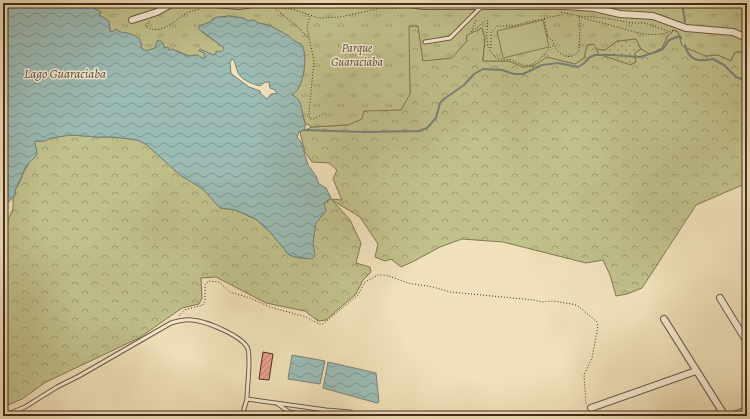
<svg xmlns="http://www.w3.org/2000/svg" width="750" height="419" viewBox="0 0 750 419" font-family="Alegreya,serif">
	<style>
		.grass { fill: url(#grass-dots); stroke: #827654 }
		.forest { fill: url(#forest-crowns); stroke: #827654 }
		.park { fill: url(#park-tufts); stroke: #827654 }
		.garden { fill: #c1c18c; stroke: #827654 }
		.water { fill: url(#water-waves); stroke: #788277; fill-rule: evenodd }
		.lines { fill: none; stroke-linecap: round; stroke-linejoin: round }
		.stream { stroke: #788277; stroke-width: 2 }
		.building { fill: url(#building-hatch); stroke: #432c1b }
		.lane-casing { stroke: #6e5943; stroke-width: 5 }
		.street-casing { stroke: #6e5943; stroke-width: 8 }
		.path { stroke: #432c1b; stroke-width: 1; stroke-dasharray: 1 2; stroke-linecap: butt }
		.lane { stroke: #f6ecd3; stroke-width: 3 }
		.street { stroke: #f6ecd3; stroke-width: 6 }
		.labels { text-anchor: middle; stroke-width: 3; stroke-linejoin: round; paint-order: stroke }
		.park-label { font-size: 12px; font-style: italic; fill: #5c4a32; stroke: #f6ecd3 }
		.water-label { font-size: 13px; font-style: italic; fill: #595042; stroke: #f6ecd3 }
	</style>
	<defs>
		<pattern id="grass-dots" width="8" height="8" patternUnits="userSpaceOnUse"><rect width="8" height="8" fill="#c1c18c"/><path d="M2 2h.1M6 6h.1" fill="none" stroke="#9e9d72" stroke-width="1.8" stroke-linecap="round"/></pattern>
		<pattern id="forest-crowns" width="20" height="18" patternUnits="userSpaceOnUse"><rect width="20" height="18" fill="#c1c18c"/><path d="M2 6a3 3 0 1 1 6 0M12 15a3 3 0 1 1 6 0" fill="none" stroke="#9e9d72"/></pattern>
		<pattern id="park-tufts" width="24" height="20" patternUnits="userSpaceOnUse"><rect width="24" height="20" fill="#c1c18c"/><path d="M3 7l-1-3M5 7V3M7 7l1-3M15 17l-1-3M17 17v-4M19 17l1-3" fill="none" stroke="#9e9d72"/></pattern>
		<pattern id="water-waves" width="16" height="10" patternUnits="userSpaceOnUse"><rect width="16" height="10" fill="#9bbcb5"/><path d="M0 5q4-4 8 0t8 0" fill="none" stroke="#809992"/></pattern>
		<pattern id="building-hatch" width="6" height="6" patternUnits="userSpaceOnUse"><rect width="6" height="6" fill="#e8a28c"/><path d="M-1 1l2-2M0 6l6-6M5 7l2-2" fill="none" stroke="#be8472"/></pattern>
	</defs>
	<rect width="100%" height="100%" fill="#f1e1bb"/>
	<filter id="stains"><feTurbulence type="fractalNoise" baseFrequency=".005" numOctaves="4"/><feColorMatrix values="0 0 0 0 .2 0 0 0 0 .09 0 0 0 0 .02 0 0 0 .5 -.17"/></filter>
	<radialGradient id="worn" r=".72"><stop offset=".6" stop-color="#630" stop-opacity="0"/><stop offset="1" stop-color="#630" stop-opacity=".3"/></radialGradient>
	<polygon class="grass" points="636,39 641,49 635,53 636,62 630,65 598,54 596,49 605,50 617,41"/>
	<path class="forest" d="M 408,26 L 418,26 L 423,60 L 467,35 L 482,28 L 485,38 L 483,61 L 509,61 L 523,67 L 533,66 L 547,57 L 575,64 L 584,58 L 587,45 L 595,44 L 598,54 L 631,65 L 636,62 L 635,53 L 641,49 L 650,54 L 662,48 L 667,37 L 674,30 L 678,32 L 706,56 L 718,55 L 731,61 L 735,52 L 747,52 L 747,183 L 696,205 L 642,288 L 627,294 L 616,296 L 610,275 L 603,260 L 586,263 L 503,242 L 462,239 L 440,247 L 416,260 L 401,267 L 391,259 L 385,261 L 375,257 L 378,244 L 360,217 L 332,200 L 350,220 L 361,243 L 356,263 L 370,267 L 371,272 L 363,280 L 356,294 L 326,320 L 318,321 L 305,311 L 266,303 L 216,277 L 201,278 L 202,298 L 199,304 L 182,308 L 139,338 L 46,382 L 22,399 L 3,407 L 3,231 L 13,209 L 13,199 L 15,195 L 15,190 C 20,184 22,174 27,166 C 29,161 34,159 37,154 L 34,141 L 42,141 L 60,136 L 72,135 L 97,137 L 114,137 L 138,140 L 147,145 L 180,175 L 203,189 L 220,208 L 236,210 L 257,220 L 270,232 L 289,255 L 295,257 L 308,259 C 310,253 312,247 313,241 C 314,235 314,228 316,222 C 321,211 326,218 324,204 L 331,199 L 342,200 L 333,179 L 337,170 L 329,163 L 312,162 L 305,152 L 300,132 L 312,127 L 348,125 L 364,111 L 410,94 Z"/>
	<path class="park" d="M 102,3 L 747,3 L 747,52 L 735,52 L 731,61 L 718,55 L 706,56 L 682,46 L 678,32 L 674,30 L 667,37 L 662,48 L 650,54 L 641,49 L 636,39 L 617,41 L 605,50 L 596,49 L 594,44 L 587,45 L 584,58 L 575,64 L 547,57 L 533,66 L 523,67 L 509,61 L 483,61 L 485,38 L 482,28 L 467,35 L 466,42 L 452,58 L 423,61 L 418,26 L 409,26 L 410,94 L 401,110 L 364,111 L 362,119 L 348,125 L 312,127 L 305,123 C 301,109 303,106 291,95 C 304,90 308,56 302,45 L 294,41 L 289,36 L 269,25 L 258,23 L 254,20 L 248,21 L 243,18 L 229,16 L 220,17 L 214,18 L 210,22 L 199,26 L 202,32 L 224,48 L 222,52 L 218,52 L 213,55 L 201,50 L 206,55 L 205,58 L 202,58 L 196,55 L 188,56 L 178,51 L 169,50 L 166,47 L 164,48 L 163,43 L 160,40 L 155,48 L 146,51 L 141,48 L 142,44 C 134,35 133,33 120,33 L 117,29 L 112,32 L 110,31 L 109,21 L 99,15 L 100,13 L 93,6 Z"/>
	<polygon class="garden" points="543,20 549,47 503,58 497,31"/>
	<g class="water">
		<path d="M 3,3 L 91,3 L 95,9 L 102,12 L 99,14 L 99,15 L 109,21 L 110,31 L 112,32 L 116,29 C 120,33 122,32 128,33 C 133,34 136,37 140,39 L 140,43 L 142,44 L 141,48 L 146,51 L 155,48 L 157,41 L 160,40 L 163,43 L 164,48 L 168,47 L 169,50 L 172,49 L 188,56 L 198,55 L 202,58 L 205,58 L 204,53 L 199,51 L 200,49 L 213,55 L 216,54 L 216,51 L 221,52 L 224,48 L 199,29 L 199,26 L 210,22 L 217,17 L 226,17 L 228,16 L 243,18 L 248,21 L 254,20 L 258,23 L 269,25 L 289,36 L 294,41 L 302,45 C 308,56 304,89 292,95 C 305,100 300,116 306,124 L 304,130 L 299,132 L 297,137 L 301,142 L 308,165 L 316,176 L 319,184 L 326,188 L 331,198 L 324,203 L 326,211 L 316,223 L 313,242 L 315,256 L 312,259 L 295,257 L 289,255 L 270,232 L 257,220 L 236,210 L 220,208 L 203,189 L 180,175 L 147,145 L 138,140 L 114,137 L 97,137 L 72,135 L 51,138 L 45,141 L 35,141 C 34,144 37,148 37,153 C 36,158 30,161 27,165 C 22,172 20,183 15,190 L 15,195 L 5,206 L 6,209 L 3,217 ZM 232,59 L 234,60 C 235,64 236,67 237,70 C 239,79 252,84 260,86 L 265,82 L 269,82 L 270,88 L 275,90 L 277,93 L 271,94 L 267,99 L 261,94 L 260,91 L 249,87 L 233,75 L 231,73 L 230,62 Z"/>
		<polygon points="292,355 325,361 320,384 288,379"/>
		<polygon points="328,362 376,373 379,402 377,403 323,388"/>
	</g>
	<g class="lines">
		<g class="stream">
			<polyline points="682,3 685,22"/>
			<path d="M 685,45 C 689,61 698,62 713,59 L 724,65 L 736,77 L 747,81"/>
			<polyline points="304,130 363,132 419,131 427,128 436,118 440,103 444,99 464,85 474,74 483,69 502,70 514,74 523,74 542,65 558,63 578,67 583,64 590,57 595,55 612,55 640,57 656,52 663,49 669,40 680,36 681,38"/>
		</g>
	</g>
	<polygon class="building" points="263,352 273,354 269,380 259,379"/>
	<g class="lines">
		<defs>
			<g id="lane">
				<polyline points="425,42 450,38 482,6"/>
				<polyline points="278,404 289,412 311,416"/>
				<polyline points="328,411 336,416"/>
				<path d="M 3,416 L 25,407 L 57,387 L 79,376 L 171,323 C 178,321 185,319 192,320 C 206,321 243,336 248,349 C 251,361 247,386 247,399 L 326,410 L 350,412 L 361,416"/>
				<polyline points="242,416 247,399"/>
			</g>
			<g id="street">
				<polyline points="202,3 239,6 259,3"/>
				<polyline points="300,3 382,3"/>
				<polyline points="404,3 423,6 566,6 594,8 620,14 653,16 686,28 733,32 747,38"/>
				<polyline points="132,20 157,12 173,3"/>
				<polyline points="720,298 747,342"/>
				<polyline points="664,319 725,416"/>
				<polyline points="591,408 696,371"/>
				<polyline points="732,416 747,410"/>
			</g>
		</defs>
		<use href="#lane" class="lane-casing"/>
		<use href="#street" class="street-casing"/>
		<g class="path">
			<polyline points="179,5 196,6"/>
			<polyline points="264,7 292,9 319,18 340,17 377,9"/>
			<polyline points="273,7 298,27 309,39"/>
			<polyline points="386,8 400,8"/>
			<polyline points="561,12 579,16 605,18 632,23 645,23 670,32 673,30"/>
			<polyline points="310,16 307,27 314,61 309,113 310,119 313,119 326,113"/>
			<path d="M 579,16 C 589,21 600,22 610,25 C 630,30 648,39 669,32"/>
			<path d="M 544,19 L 548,37 L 553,41 C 555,53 570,64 579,50 L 580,29 L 579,17"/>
			<path d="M 476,20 L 471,32 L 485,21 L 488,21 C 486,33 485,50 497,58 C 502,61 507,58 512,60 C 519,63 525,68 533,64 C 540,60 547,51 553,45"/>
			<path d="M 150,21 L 145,26 C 161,37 174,20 187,13 C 191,11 196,10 200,9"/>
			<polyline points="491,48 491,33 497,26 512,26 564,14"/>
			<polyline points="179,316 184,310 203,305 205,301 205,285 209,281 219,282 230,292 250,298 270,307 306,317 319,324 323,324 358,295 365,282 378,275 386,275 408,283 433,287 450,292 534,300 542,302 553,301 572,304 578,306 597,322 598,326 592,358 584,375 586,404"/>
			<polyline points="587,416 587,411"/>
		</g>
		<use href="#lane" class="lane"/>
		<use href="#street" class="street"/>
	</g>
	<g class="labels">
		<g class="park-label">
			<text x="357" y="52">Parque<tspan x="357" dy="14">Guaraciaba</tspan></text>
		</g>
		<g class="water-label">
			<text x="65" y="78">Lago Guaraciaba</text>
		</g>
	</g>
	<rect width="750" height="419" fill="none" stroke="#f1e1bb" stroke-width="16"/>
	<rect x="4" y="4" width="742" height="411" fill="none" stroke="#432c1b" stroke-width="2"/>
	<rect x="8" y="8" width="734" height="403" fill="none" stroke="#432c1b"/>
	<rect width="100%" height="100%" filter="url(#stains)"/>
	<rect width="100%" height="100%" fill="url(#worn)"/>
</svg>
